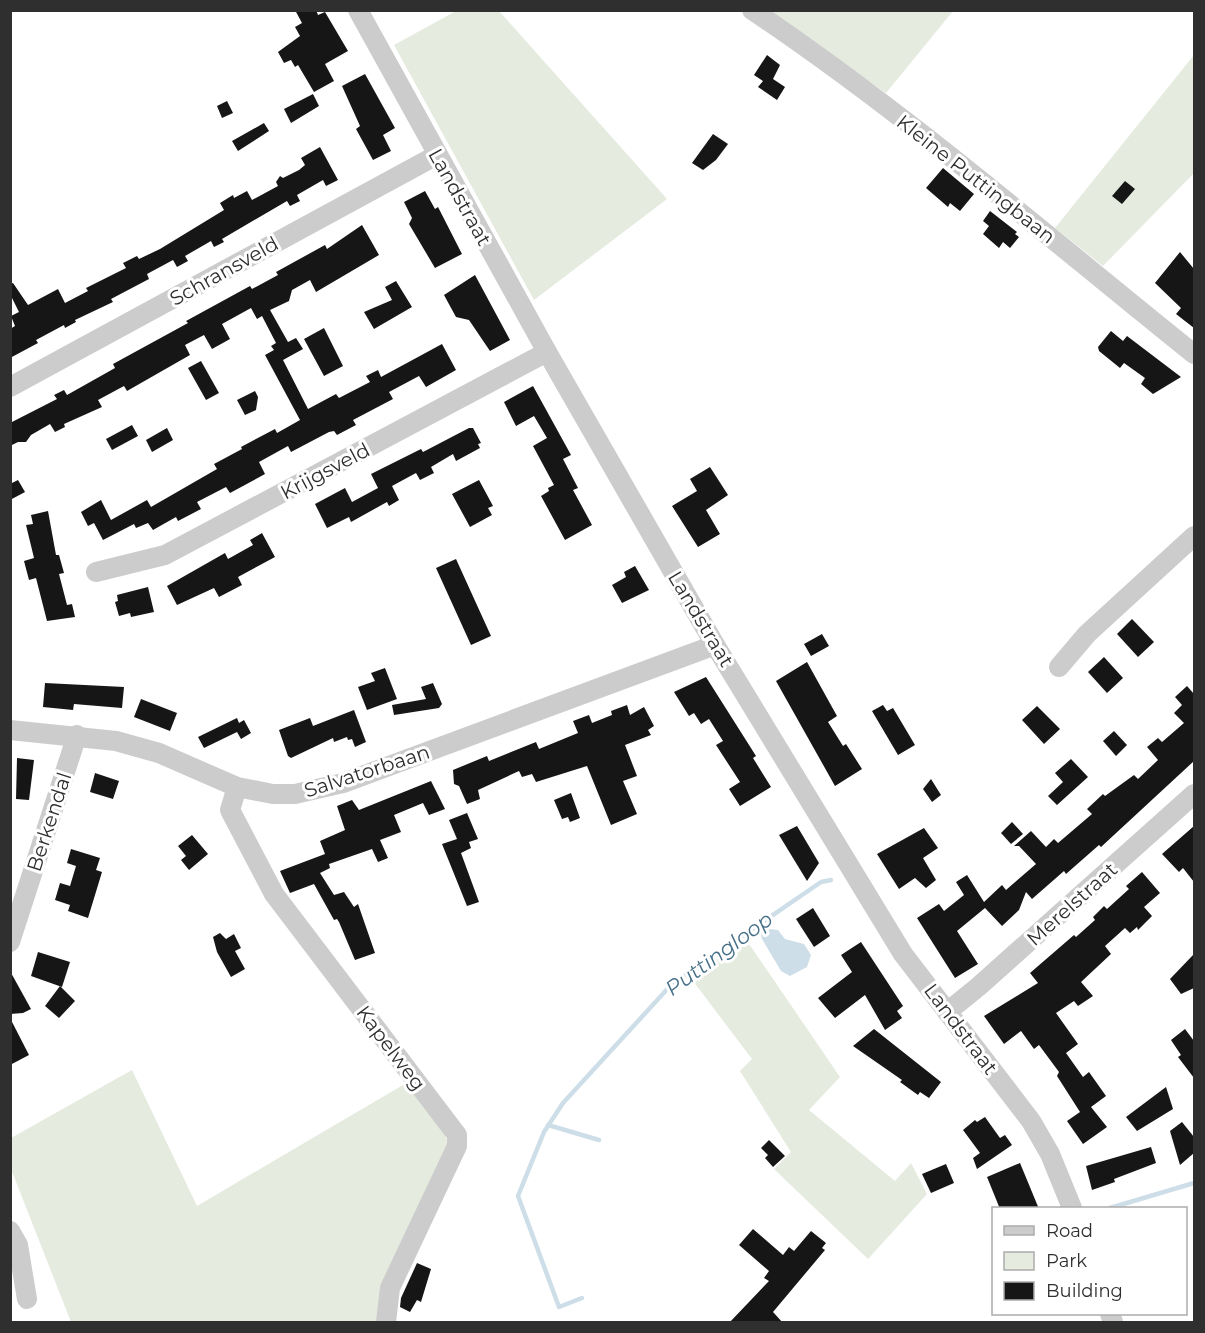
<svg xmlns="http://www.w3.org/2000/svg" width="1205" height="1333" viewBox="0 0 1205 1333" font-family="Montserrat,sans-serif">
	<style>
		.green { fill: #e5ebdf }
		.water { fill: #cddee8 }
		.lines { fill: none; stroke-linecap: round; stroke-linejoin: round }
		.stream { stroke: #cddee8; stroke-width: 4.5 }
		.building { fill: #161616 }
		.minor { stroke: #ccc; stroke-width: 20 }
		.labels { text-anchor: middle; stroke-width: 6; stroke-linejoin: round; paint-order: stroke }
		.street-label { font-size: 20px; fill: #2f2f2f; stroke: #fff }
		.water-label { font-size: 21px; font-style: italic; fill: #467089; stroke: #fff }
	</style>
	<rect width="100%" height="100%" fill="#fff"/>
	<g class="green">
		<polygon points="456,11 499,11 667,199 534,300 394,45"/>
		<polygon points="769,11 953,11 886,93"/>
		<polygon points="1194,55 1194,173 1103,266 1055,228"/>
		<polygon points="745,938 840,1077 809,1110 895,1181 911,1163 927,1194 868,1259 774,1169 791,1152 740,1071 752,1059 690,977"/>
		<polygon points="132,1070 197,1206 408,1082 442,1128 448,1143 379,1322 71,1322 11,1169 11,1138"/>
	</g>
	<polygon class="water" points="769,929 778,930 785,939 804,944 811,955 807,967 790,976 781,971 762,939 761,934"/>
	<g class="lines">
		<g class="stream">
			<polyline points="548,1125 599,1140"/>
			<polyline points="1110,1208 1194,1183"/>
			<polyline points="582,1298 559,1307 518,1196 544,1132 563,1103 671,985 821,882 831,880"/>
		</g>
	</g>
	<g class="building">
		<polygon points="295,10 316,10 318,15 325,12 348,51 325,64 334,81 314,92 298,65 295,67 291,60 284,63 278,52 300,36 295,27 302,23"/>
		<polygon points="767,55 780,65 773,79 785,87 777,100 758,87 763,81 754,75"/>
		<polygon points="365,74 395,128 383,135 391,151 373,160 356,129 360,126 342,86"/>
		<polygon points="313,94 319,106 291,123 284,109"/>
		<polygon points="227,101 233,113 222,118 217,106"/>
		<polygon points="264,123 269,131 238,151 232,141"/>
		<polygon points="713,134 728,144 716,160 703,170 692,163"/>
		<polygon points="320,147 338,180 326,186 323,180 297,195 300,201 290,206 287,201 222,239 224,242 214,247 211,241 185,256 188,261 177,267 173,260 147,274 149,279 111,299 113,302 75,320 76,322 65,328 64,325 36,340 38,343 10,358 10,329 15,326 11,316 19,312 10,294 10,284 13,283 28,305 58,289 65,303 88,291 86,288 126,268 123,263 137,256 139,259 160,249 224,210 220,203 233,195 234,198 247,191 252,200 278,186 276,182 280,176 283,178 299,170 305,165 301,158"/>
		<polygon points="943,168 974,194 960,211 950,203 948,207 926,188"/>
		<polygon points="1125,181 1135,189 1122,204 1112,196"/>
		<polygon points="425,191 435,209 438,207 462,254 435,268 409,224 412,218 404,202"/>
		<polygon points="990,211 1017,232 1015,234 1019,237 1010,248 1003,242 999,248 983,234 989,226 983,221"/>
		<polygon points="362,225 379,255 316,292 310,280 292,290 289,301 270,310 288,342 296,338 303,349 283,360 308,409 336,394 339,398 370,382 366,376 378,370 381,377 442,344 456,370 426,387 419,376 389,392 393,399 353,420 356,425 337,435 334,431 329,432 291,452 288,446 259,462 265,474 230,493 226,487 197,502 201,509 178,521 176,517 153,530 148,523 136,528 134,524 103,540 94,523 88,526 81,512 101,500 111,520 147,500 151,507 217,469 214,464 242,449 241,447 275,429 277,433 300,420 265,355 274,350 271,346 276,343 262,316 257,319 251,308 222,324 230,339 212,349 204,335 185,345 190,355 127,391 124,386 98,400 102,407 64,424 65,427 55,432 50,424 31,435 26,442 18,442 10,446 10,423 57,399 54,395 64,390 67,395 115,368 113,364 188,323 186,321 250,286 252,289 278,275 276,272 325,245 327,249"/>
		<polygon points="1180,252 1194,269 1194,328 1176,314 1181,308 1155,283"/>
		<polygon points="475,275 510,340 490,351 469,320 456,317 444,295"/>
		<polygon points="396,281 412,307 374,329 364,312 392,300 385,287"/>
		<polygon points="324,328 343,366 324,376 304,339"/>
		<polygon points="1111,331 1123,341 1127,336 1181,377 1153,394 1141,384 1145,378 1124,363 1120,368 1099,351 1098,347"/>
		<polygon points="201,361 219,393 206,400 188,368"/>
		<polygon points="533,386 571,455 563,459 578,488 573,490 592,525 565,540 541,496 549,491 548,488 554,485 533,446 547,438 534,416 516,426 504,402"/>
		<polygon points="255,391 258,397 256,410 245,415 237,400"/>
		<polygon points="132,425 138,436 112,450 106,439"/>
		<polygon points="167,428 173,440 152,452 146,440"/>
		<polygon points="469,428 473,428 481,443 478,444 480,448 456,461 453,454 431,467 434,473 420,480 416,473 392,486 399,500 389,506 387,502 351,522 349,517 327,528 315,504 345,488 352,502 378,488 371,474 421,449 423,452"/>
		<polygon points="710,467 728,495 706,510 720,534 698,547 672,506 697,491 690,479"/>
		<polygon points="18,480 25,492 10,500 10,484"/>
		<polygon points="479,480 493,506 488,508 492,515 470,527 452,494"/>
		<polygon points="48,511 56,555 59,555 64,573 59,574 67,605 72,604 75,617 47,621 36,578 29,580 24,561 34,558 26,525 33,524 31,515"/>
		<polygon points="262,533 275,557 238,577 242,585 219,597 214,588 177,605 167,586 225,553 228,559 253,545 250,540"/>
		<polygon points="456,559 491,636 471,645 436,568"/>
		<polygon points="635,566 649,590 622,603 612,585 626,577 624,572"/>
		<polygon points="148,587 154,612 131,617 130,613 119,616 115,602 118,601 117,595"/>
		<polygon points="1132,619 1154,642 1138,657 1117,634"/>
		<polygon points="822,634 829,646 811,656 804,644"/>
		<polygon points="1104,657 1123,678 1107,693 1088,672"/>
		<polygon points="807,662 837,716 828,722 843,746 846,744 862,769 835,786 776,681"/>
		<polygon points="385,668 397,699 367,710 358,687 375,681 371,673"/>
		<polygon points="706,677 756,756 753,758 771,787 740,806 729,789 740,782 716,745 723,741 709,719 701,724 694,713 689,716 674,692"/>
		<polygon points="45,683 124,687 122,708 74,704 73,710 43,707"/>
		<polygon points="433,683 442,704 439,708 394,715 392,705 426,699 421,687"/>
		<polygon points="1187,686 1194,694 1194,761 1101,847 1099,845 1066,874 1064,871 1032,899 1026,892 1019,910 1002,926 985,908 957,931 978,964 955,978 917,918 939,904 944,911 964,895 956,882 967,875 984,902 1002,885 1006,890 1036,864 1019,846 1014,846 1031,831 1046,847 1054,839 1058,843 1092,814 1087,809 1103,794 1105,796 1134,775 1138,779 1158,760 1147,747 1158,738 1162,742 1184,723 1174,713 1182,705 1175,697"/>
		<polygon points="141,699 177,713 170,731 134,717"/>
		<polygon points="627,705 630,715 644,707 654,726 648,730 651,735 625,745 637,776 623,781 637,814 611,825 587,766 536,782 532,774 522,777 519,771 478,790 480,799 467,804 459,786 454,784 453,770 487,756 489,761 536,742 539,749 578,733 573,721 589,715 592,723 612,715 611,711"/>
		<polygon points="883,705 887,711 893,708 915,745 898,755 872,711"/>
		<polygon points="1037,706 1060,729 1044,744 1022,720"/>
		<polygon points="354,710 366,742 355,747 352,739 348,740 347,737 334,742 333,738 291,758 288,756 279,730 310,718 313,726"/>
		<polygon points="237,718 239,723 244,720 251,733 241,739 237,732 204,748 198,737"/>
		<polygon points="1114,731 1127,745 1116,756 1103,741"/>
		<polygon points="17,758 34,760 29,800 16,799"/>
		<polygon points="1071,759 1088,777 1057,805 1048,796 1063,782 1055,773"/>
		<polygon points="95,773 119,781 113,799 90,792"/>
		<polygon points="931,779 941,795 932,802 923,789"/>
		<polygon points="431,781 445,809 429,815 423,803 394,815 401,832 380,840 388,858 378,862 372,849 329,864 330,868 320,873 334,895 344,892 354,907 358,904 375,953 355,960 339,922 337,919 334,920 314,884 290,893 280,871 325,854 320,841 345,830 337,806 352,800 359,810"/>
		<polygon points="571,793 580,818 570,822 568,817 562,819 554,800"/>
		<polygon points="467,813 478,839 469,842 471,848 461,853 479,902 467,906 442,844 457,839 449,820"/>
		<polygon points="1012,822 1023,834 1011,844 1001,833"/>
		<polygon points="797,826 819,863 807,881 779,835"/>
		<polygon points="1194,826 1194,882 1183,868 1179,872 1162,854"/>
		<polygon points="924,828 938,848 923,858 936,880 926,888 915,878 899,889 877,854"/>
		<polygon points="192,835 208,854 189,870 181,860 186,856 178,846"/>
		<polygon points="71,849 100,858 96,870 102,872 88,918 68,911 70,905 55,900 60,883 70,886 76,866 67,863"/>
		<polygon points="1142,872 1160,893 1144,907 1152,916 1138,930 1137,927 1130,933 1125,928 1105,946 1111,954 1081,982 1093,996 1078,1006 1074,1001 1056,1013 1078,1044 1066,1053 1083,1077 1089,1072 1106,1096 1091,1107 1107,1127 1083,1144 1067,1121 1080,1112 1057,1076 1059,1072 1039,1045 1034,1049 1021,1031 1004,1044 984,1016 1038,983 1030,973 1074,935 1076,937 1095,920 1093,917 1104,906 1107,909 1129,889 1126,886"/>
		<polygon points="813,908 830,936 814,947 796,919"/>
		<polygon points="220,933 226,939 234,934 241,948 235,951 245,969 231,977 217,952 213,937"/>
		<polygon points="861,942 903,1006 897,1011 902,1018 885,1030 865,995 835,1018 818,998 852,972 841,955"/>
		<polygon points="38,952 70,962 62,987 31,976"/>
		<polygon points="1194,954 1194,988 1181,994 1170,979"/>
		<polygon points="10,971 31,1009 23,1013 10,1014"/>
		<polygon points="60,986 75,1001 59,1018 45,1006"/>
		<polygon points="10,1018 29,1055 10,1065"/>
		<polygon points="874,1029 941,1082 929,1098 920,1092 918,1095 900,1082 902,1080 853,1046"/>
		<polygon points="1185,1029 1194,1041 1194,1078 1178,1057 1181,1055 1171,1040"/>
		<polygon points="1166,1087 1173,1109 1137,1131 1126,1117"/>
		<polygon points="985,1117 1000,1138 1005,1135 1012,1145 977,1169 973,1158 980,1153 963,1130 975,1120 977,1122"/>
		<polygon points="1182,1122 1194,1137 1194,1153 1180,1165 1170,1131"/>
		<polygon points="769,1140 785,1156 773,1167 765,1158 768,1155 761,1148"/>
		<polygon points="1151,1147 1156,1163 1114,1179 1115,1182 1092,1190 1086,1166"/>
		<polygon points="1020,1163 1039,1209 1000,1209 987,1177"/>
		<polygon points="946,1164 954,1183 931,1193 922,1174"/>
		<polygon points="753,1229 783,1255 789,1247 794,1251 811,1231 826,1243 822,1248 825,1250 773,1312 783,1323 729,1323 769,1281 764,1278 769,1271 739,1245"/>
		<polygon points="417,1263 431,1269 421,1302 417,1300 410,1312 400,1307 401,1298"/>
	</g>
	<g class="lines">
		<g class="minor">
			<polyline points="358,10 547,352 715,645 903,954 1031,1121 1050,1154 1072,1208"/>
			<path d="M 752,10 C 907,114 1049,238 1194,354"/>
			<polyline points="10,387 437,155"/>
			<polyline points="96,572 165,555 547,352"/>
			<polyline points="1059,667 1087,634 1194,536"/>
			<polyline points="10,730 116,741 159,753 237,787 273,794 295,794 343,783 715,645"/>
			<polyline points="237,787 230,810 274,894 457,1135 457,1146 390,1288 386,1322"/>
			<polyline points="10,942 77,735"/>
			<polyline points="947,1012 978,987 1194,794"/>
			<polyline points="10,1231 18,1245 27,1299"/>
			<polyline points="1110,1314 1113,1322"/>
		</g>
	</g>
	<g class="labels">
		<g class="street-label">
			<text transform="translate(976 179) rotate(38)" y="7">Kleine Puttingbaan</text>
			<text transform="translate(460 197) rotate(61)" y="7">Landstraat</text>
			<text transform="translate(224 271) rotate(-29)" y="7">Schransveld</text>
			<text transform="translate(325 471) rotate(-28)" y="7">Krijgsveld</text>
			<text transform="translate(701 619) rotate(59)" y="7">Landstraat</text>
			<text transform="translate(367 771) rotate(-18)" y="7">Salvatorbaan</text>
			<text transform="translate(49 822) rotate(-72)" y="7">Berkendal</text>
			<text transform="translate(1072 904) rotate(-42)" y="7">Merelstraat</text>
			<text transform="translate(961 1029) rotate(53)" y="7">Landstraat</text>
			<text transform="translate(391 1048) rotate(53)" y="7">Kapelweg</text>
		</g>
		<g class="water-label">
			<text transform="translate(719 954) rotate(-36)" y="7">Puttingloop</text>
		</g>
	</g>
	<rect width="1205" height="1333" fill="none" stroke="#2f2f2f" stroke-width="24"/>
	<rect x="992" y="1207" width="195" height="108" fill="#ffffff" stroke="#acacac" stroke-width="1.5"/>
	<rect x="1004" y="1226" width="30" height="9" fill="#cccccc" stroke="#acacac" stroke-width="1.5"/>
	<text x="1046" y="1237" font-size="18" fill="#2f2f2f">Road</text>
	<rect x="1004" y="1252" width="30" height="18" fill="#e5ebdf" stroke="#acacac" stroke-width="1.5"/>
	<text x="1046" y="1267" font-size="18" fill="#2f2f2f">Park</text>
	<rect x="1004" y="1282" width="30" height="18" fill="#161616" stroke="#acacac" stroke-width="1.5"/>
	<text x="1046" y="1297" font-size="18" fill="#2f2f2f">Building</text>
</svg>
